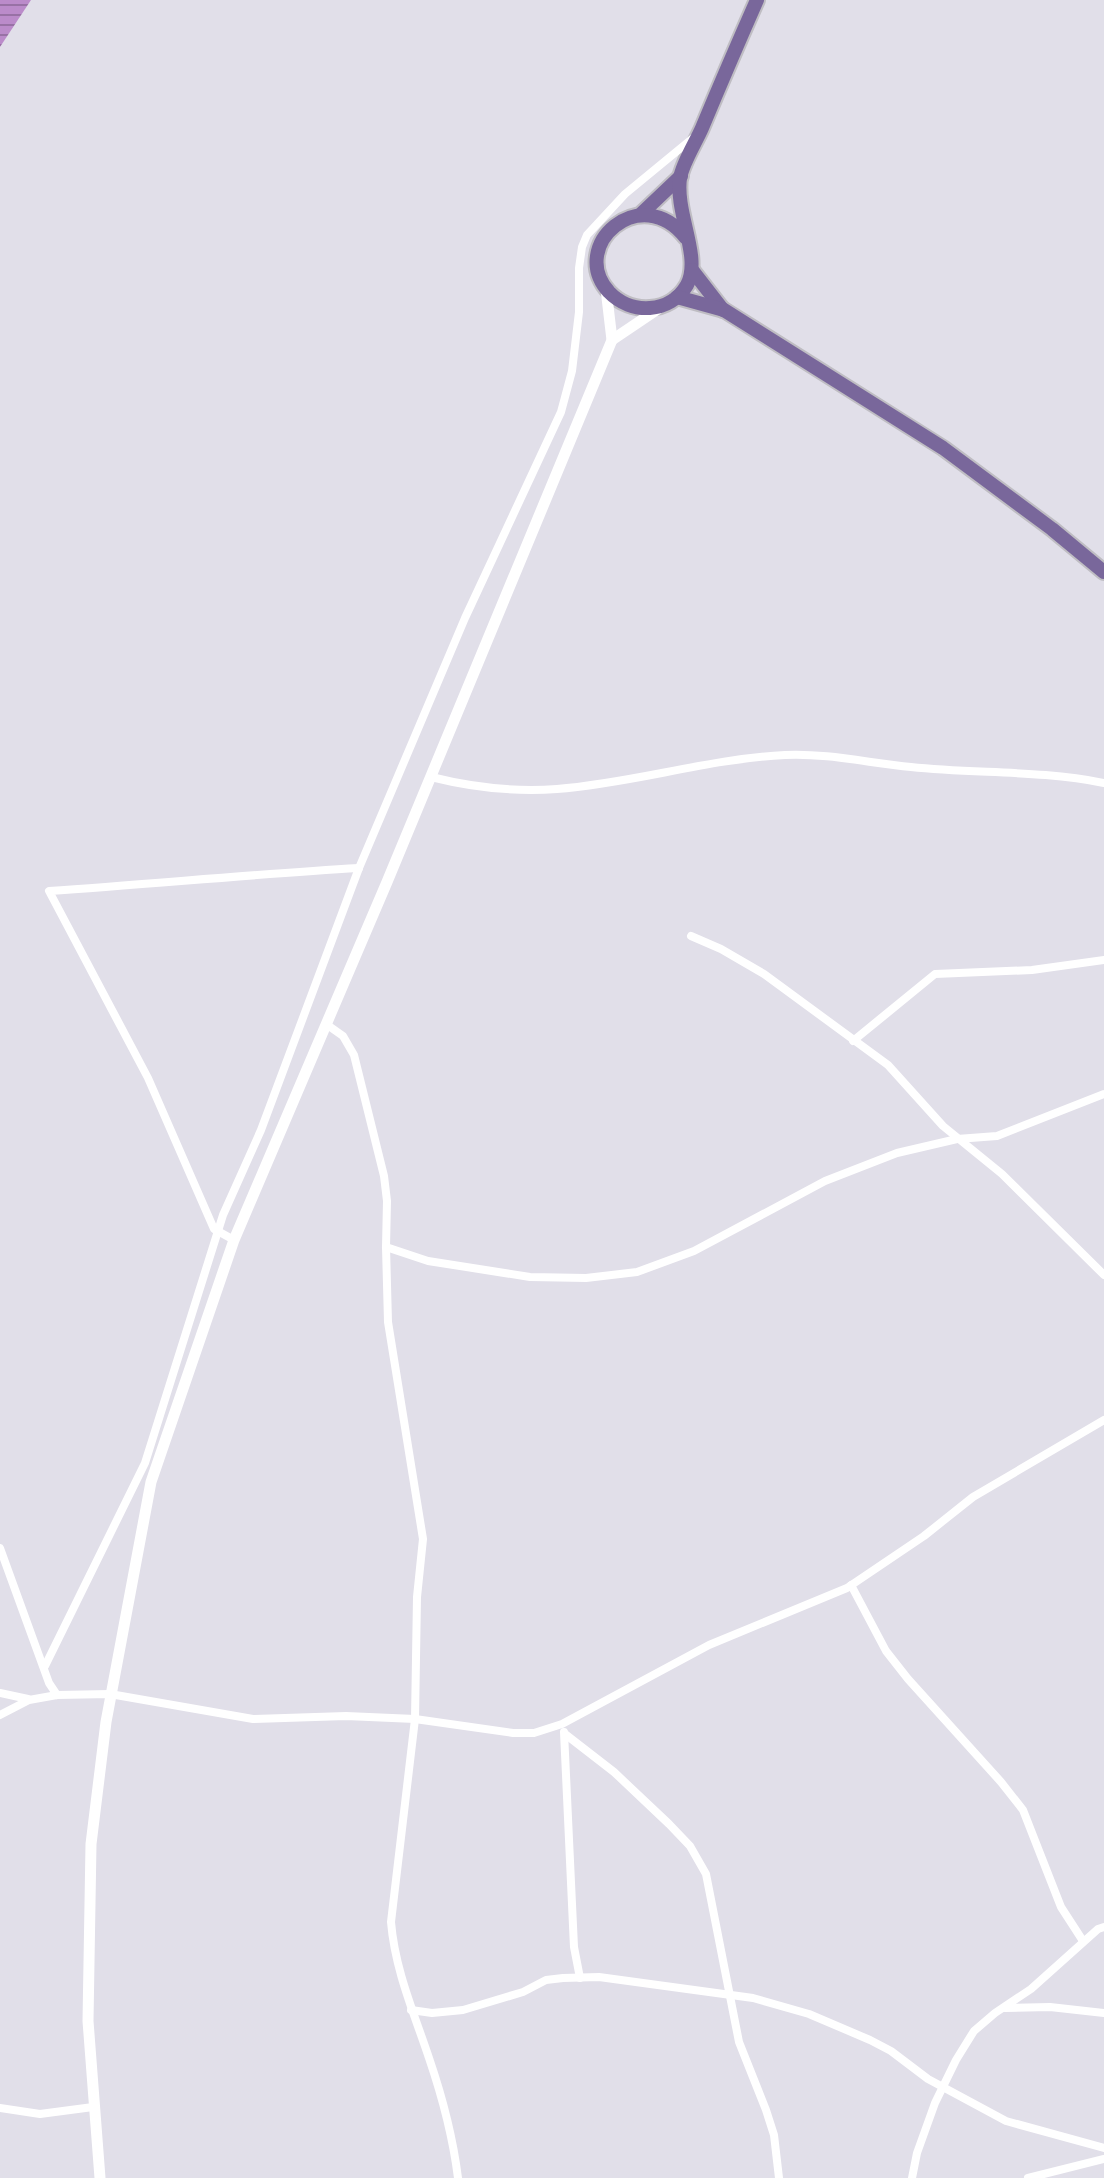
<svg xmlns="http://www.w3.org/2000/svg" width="1104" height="2178" viewBox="0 0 1104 2178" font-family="'DejaVu Sans',sans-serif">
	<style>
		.water { fill: url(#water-rules) }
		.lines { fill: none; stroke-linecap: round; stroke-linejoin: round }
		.primary-casing { stroke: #bfbdc3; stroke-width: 18 }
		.minor { stroke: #fff; stroke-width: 8 }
		.tertiary { stroke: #fff; stroke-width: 11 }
		.primary { stroke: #79679b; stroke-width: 14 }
	</style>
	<defs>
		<pattern id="water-rules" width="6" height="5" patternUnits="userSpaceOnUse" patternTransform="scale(2)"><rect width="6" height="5" fill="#bb8bca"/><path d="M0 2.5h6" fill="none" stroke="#9871a5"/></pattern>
	</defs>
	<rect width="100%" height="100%" fill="#e1dfe9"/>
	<polygon class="water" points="0,0 31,0 0,47"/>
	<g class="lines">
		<defs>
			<g id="primary">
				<polyline points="641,214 681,176"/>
				<path d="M 686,238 C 641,180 567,246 609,292 C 631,315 670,314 687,285 C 702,257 675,214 680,178 C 683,162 695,144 702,128 C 720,85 738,43 757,0"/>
				<polyline points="692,270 723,310"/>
				<polyline points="677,297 724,310 943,448 1052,529 1104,572"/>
			</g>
		</defs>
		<use href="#primary" class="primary-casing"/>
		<g class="minor">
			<path d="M 431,777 C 471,787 516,792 557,789 C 634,783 707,759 785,755 C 827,753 869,763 911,767 C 976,774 1040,770 1104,783"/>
			<polyline points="691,936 721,949 764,974 888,1065 943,1126 1002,1174 1104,1275"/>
			<path d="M 326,1024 L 343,1036 L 354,1055 L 384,1176 L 387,1201 L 386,1247 L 388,1322 L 423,1539 L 417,1597 L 415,1719 L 391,1922 C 395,1970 414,2013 429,2058 C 442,2096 453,2138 458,2178"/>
			<polyline points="853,1041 935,974 1032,970 1104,960"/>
			<path d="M 234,1240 L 214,1229 L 148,1078 L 49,891 C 153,884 256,874 359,868"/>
			<polyline points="386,1247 428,1261 530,1277 586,1278 637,1272 694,1251 825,1181 897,1153 957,1139 997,1136 1104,1094"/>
			<polyline points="0,1548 49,1683 57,1695"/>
			<polyline points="851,1585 886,1651 908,1679 1001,1782 1023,1810 1061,1907 1083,1941"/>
			<polyline points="45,1666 145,1463 223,1215 261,1130 359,868 465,618 561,412 572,371 579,312 579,268 582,247 587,235 625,194 693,138"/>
			<polyline points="0,1693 28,1699"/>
			<polyline points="0,1715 29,1700 57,1695 110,1694 253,1719 346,1716 415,1719 513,1733 534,1733 562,1724 709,1645 847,1588 924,1536 973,1497 1104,1420"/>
			<polyline points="564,1732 574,1947 580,1978"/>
			<polyline points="565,1734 614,1772 669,1824 690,1846 706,1874 739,2042 766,2110 774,2135 779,2178"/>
			<polyline points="1005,2008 1050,2007 1104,2013"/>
			<polyline points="411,2010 432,2013 463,2010 523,1992 546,1980 563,1978 599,1977 753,1998 809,2014 870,2040 891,2051 928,2079 1006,2121 1104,2148"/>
			<polyline points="0,2108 40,2114 93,2107"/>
			<polyline points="912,2178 917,2153 935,2103 956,2060 974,2031 995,2013 1031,1989 1098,1929 1104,1927"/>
			<polyline points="1028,2178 1104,2159"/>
		</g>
		<g class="tertiary">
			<polyline points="612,340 661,307"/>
			<polyline points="100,2178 88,2021 91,1844 106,1722 151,1482 234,1240 387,882 612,340 606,289"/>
		</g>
		<use href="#primary" class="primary"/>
	</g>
</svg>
